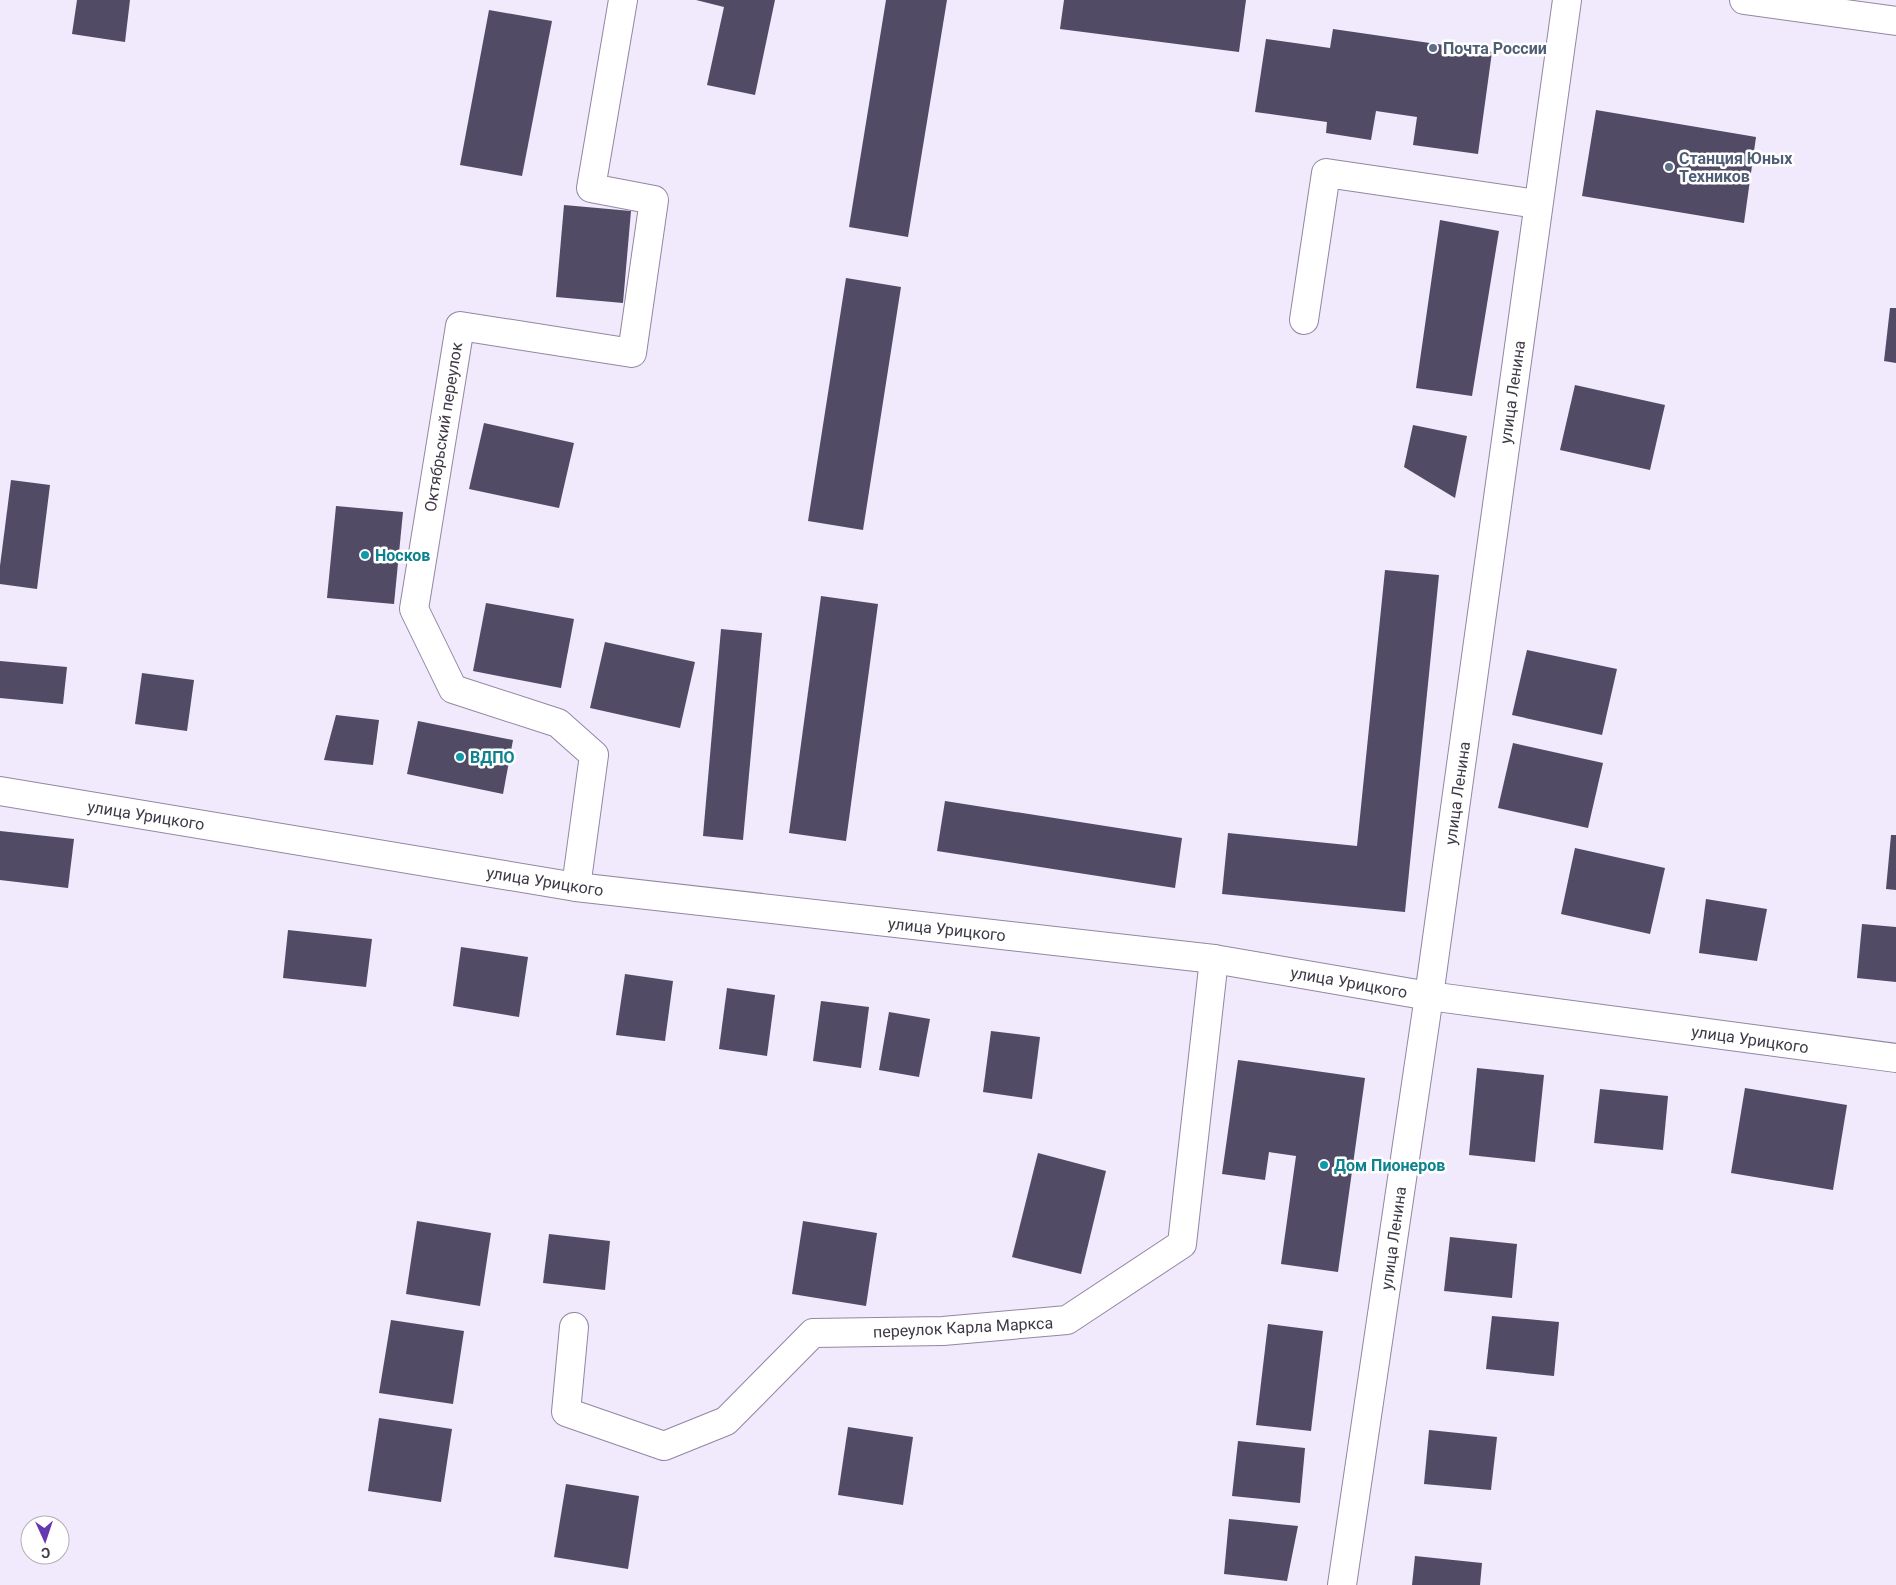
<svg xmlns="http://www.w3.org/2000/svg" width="1896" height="1585" viewBox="0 0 1896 1585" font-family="Roboto,sans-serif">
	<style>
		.building { fill: #514b65 }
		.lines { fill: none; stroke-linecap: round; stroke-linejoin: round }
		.minor-casing { stroke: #9286a2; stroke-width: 30 }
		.minor { stroke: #fff; stroke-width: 28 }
		.service-dot { fill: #5c6f8a; stroke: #fff; stroke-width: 2 }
		.culture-dot { fill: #0f9aa8; stroke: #fff; stroke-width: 2 }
		.labels { text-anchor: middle; stroke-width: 5; stroke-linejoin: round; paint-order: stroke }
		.service-label { font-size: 16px; font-weight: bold; fill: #4e5e75; stroke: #fff; text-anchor: start }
		.street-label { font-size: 16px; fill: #3f3945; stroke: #fff }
		.culture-label { font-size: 16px; font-weight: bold; fill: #0d838f; stroke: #fff; text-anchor: start }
	</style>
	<rect width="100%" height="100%" fill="#f1e9fc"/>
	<g class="building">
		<polygon points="77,0 130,0 125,42 72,34"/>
		<polygon points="696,0 775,0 755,95 707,85 724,7"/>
		<polygon points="886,0 947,0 908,237 849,227"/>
		<polygon points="1064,0 1246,0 1239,52 1060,29"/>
		<polygon points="489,10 552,21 522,176 460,165"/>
		<polygon points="1333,29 1492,52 1478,154 1413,145 1417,117 1376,111 1371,140 1326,133 1327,122 1255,112 1266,39 1330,48"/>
		<polygon points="1596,110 1756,137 1744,223 1582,196"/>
		<polygon points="564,205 631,211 623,303 556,297"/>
		<polygon points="1440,220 1499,231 1472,396 1416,388"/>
		<polygon points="846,278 901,287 863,530 808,521"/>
		<polygon points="1890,308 1896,308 1896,363 1884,361"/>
		<polygon points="1575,385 1665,405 1650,470 1560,450"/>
		<polygon points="484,423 574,443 559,508 469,489"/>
		<polygon points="1413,425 1467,436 1455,498 1404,467"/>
		<polygon points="11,480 50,485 37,589 0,584 0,566"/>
		<polygon points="336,506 403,512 394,604 327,598"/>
		<polygon points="1385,570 1439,575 1405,912 1222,894 1228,833 1357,846"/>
		<polygon points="821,596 878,604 846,841 789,833"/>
		<polygon points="486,603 574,619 561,688 473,671"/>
		<polygon points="721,629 762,633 743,840 703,836"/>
		<polygon points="605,642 695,662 680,728 590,708"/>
		<polygon points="1527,650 1617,669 1602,735 1512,715"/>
		<polygon points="0,661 67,667 63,704 0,698"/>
		<polygon points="142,673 194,680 187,731 135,724"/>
		<polygon points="336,715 379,720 373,765 324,760"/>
		<polygon points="418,721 513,740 503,794 407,774"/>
		<polygon points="1513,743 1603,763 1588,828 1498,808"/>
		<polygon points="945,801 1182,838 1175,888 937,851"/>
		<polygon points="0,831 74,839 68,888 0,880"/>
		<polygon points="1891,835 1896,835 1896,890 1886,889"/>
		<polygon points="1575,848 1665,868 1650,934 1561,914"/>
		<polygon points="1706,899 1767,909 1757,961 1699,953"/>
		<polygon points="1862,924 1896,927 1896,982 1857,978"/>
		<polygon points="288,930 372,939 366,987 283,978"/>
		<polygon points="461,947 528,957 519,1017 453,1006"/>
		<polygon points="625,974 673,981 665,1041 616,1035"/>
		<polygon points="727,988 775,995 767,1056 719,1049"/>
		<polygon points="821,1001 869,1007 861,1068 813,1061"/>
		<polygon points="889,1012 930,1019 919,1077 879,1070"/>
		<polygon points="991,1031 1040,1037 1032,1099 983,1092"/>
		<polygon points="1238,1060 1365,1078 1338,1272 1281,1264 1296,1156 1269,1152 1265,1180 1222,1174"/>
		<polygon points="1477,1068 1544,1075 1535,1162 1469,1155"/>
		<polygon points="1745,1088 1847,1105 1833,1190 1731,1173"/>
		<polygon points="1600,1089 1668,1096 1663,1150 1594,1143"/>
		<polygon points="1038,1153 1106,1171 1081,1274 1012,1257"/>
		<polygon points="417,1221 491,1233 480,1306 406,1294"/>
		<polygon points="803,1221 877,1233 866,1306 792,1294"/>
		<polygon points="549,1234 610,1241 605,1290 543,1283"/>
		<polygon points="1450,1237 1517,1244 1512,1298 1444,1291"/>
		<polygon points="1492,1316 1559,1322 1554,1376 1486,1369"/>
		<polygon points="391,1320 464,1331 453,1404 379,1393"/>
		<polygon points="1268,1324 1323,1331 1311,1431 1256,1425"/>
		<polygon points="379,1418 452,1429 441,1502 368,1491"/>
		<polygon points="848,1427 913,1437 903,1505 838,1495"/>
		<polygon points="1429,1430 1497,1437 1491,1490 1424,1484"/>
		<polygon points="1238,1441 1305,1448 1300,1503 1232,1496"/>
		<polygon points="566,1484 639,1496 628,1569 554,1557"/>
		<polygon points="1229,1519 1298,1526 1287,1581 1224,1574"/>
		<polygon points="1415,1556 1482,1563 1480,1585 1412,1585"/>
	</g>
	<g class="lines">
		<defs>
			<g id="minor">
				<polyline points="1744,0 1896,21"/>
				<polyline points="1304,320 1326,173 1537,204"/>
				<polyline points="0,791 576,887 1214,959 1429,996 1896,1058"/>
				<polyline points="576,887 594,755 558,723 453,689 414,609 460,326 632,353 654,200 591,188 623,0"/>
				<polyline points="574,1327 566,1412 664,1446 726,1421 813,1333 943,1331 1067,1320 1182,1244 1214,959"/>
				<polyline points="1342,1585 1429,996 1567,0"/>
			</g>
		</defs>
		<use href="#minor" class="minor-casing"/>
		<use href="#minor" class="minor"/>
	</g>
	<g class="service-dot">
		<circle cx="1433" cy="48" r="5"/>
		<circle cx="1669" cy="167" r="5"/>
	</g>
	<g class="culture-dot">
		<circle cx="365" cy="555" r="5"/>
		<circle cx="460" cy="757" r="5"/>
		<circle cx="1324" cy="1165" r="5"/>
	</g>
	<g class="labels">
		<g class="service-label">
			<text x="1443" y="54">Почта России</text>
			<text x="1679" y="164">Станция Юных<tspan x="1679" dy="18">Техников</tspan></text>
		</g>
		<g class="street-label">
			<text transform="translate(1512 392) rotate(-82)" y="6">улица Ленина</text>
			<text transform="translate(443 427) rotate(-81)" y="6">Октябрьский переулок</text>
			<text transform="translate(1457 793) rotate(-82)" y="6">улица Ленина</text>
			<text transform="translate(146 815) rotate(9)" y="6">улица Урицкого</text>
			<text transform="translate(545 881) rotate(9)" y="6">улица Урицкого</text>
			<text transform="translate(947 929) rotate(6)" y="6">улица Урицкого</text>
			<text transform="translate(1349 982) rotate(10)" y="6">улица Урицкого</text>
			<text transform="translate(1750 1039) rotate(8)" y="6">улица Урицкого</text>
			<text transform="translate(1393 1238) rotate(-82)" y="6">улица Ленина</text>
			<text transform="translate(963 1327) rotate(-3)" y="6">переулок Карла Маркса</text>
		</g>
		<g class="culture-label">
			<text x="375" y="561">Носков</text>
			<text x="470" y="763">ВДПО</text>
			<text x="1334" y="1171">Дом Пионеров</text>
		</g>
	</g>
	<g transform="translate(45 1540) rotate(177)"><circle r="24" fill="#ffffff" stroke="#b2b0b5"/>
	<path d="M0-4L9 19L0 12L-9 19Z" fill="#6538af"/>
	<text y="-8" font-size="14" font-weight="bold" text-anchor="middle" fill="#3f3945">С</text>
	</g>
</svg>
